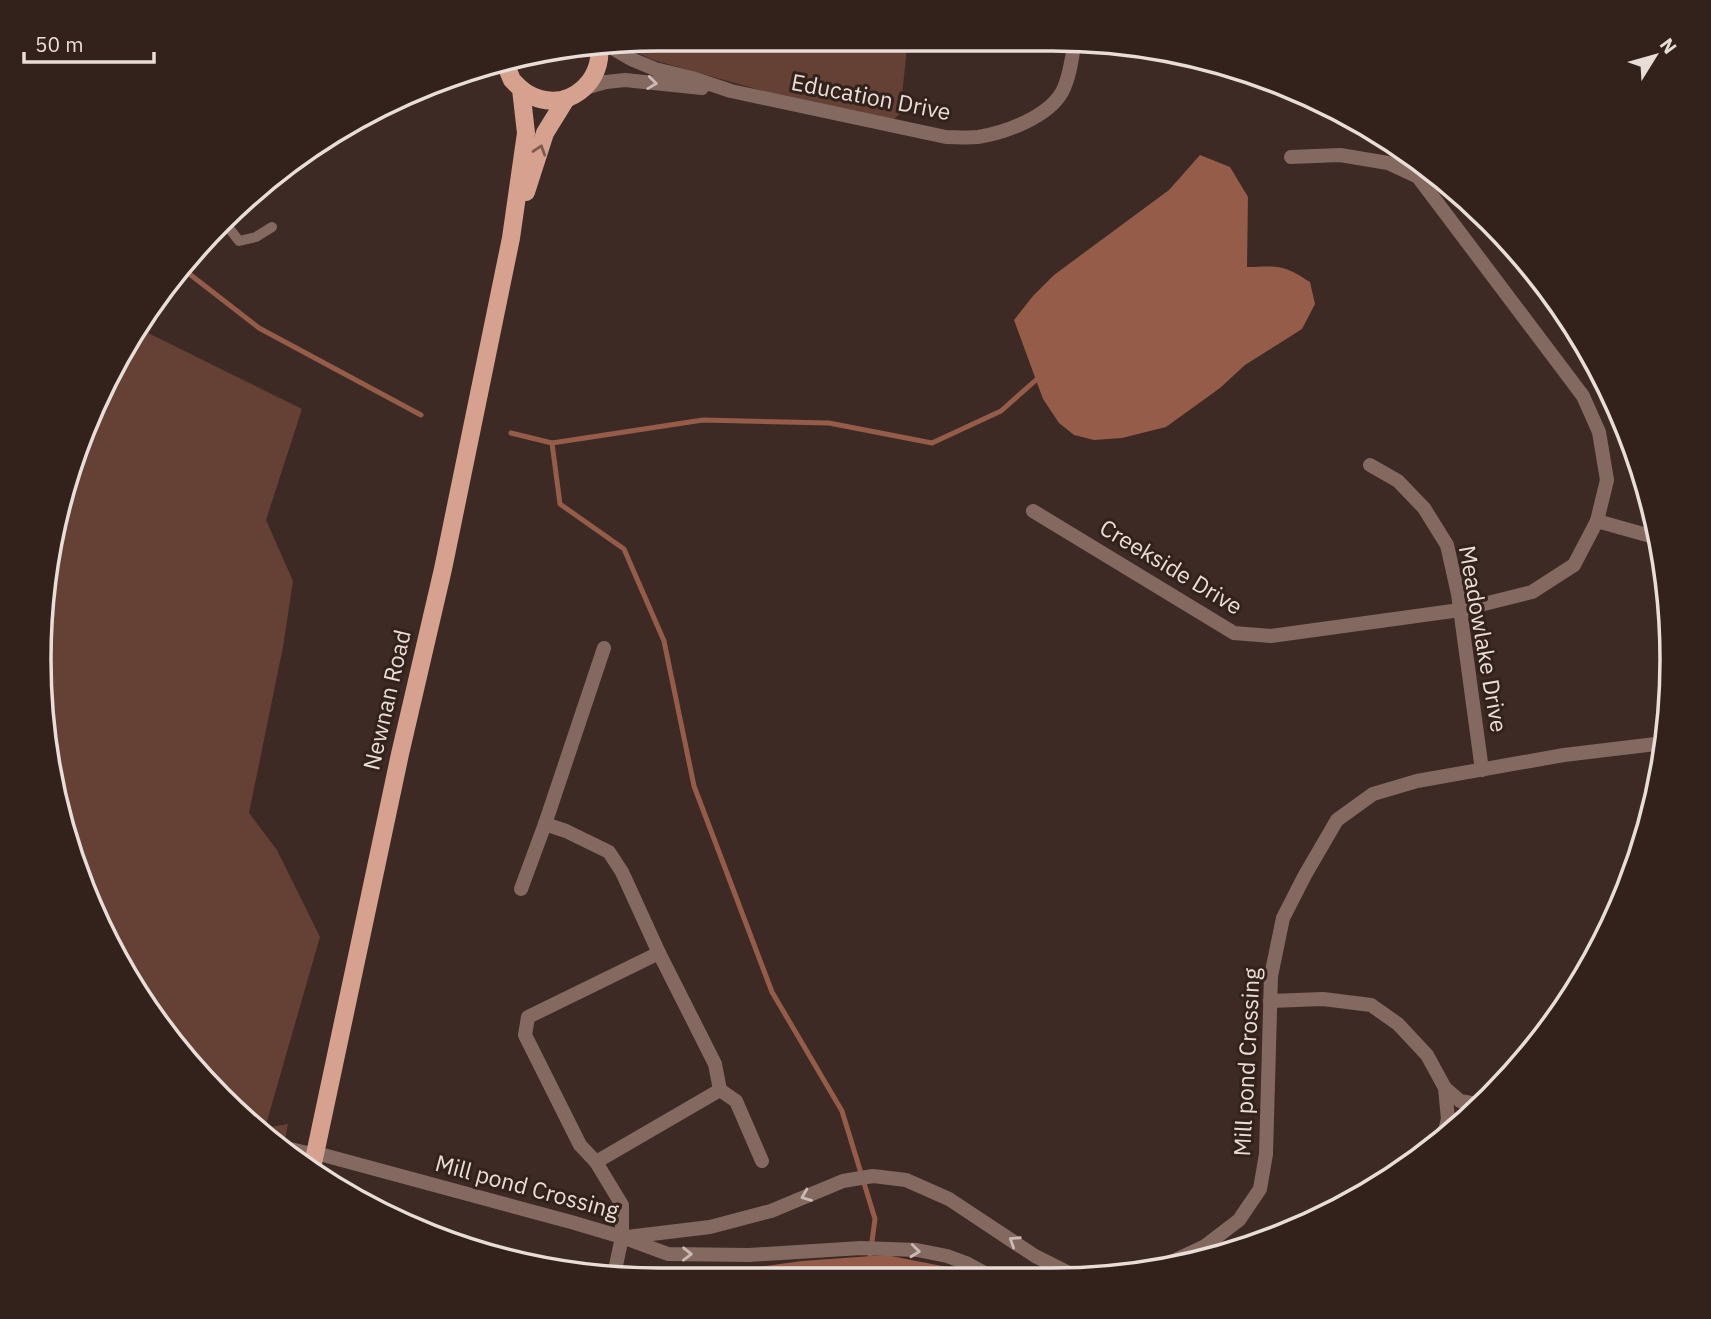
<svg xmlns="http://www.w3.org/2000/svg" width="1711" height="1319" viewBox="0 0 1711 1319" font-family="'IBM Plex Sans',sans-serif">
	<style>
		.green { fill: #644035 }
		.water { fill: #955c49 }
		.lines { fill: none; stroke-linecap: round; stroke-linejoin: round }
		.stream { stroke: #955c49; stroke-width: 5 }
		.lane { stroke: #846961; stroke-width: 10 }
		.street { stroke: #846961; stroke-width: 14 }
		.primary { stroke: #d7a190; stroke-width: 18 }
		.oneway { stroke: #cbbab4 }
		.oneway2 { stroke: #7d5b50 }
		.labels { text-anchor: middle; stroke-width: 6; stroke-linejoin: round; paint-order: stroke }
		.street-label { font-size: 23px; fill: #e9ddd8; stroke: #33211b }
		.rim { fill: none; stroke: #e9ddd8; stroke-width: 3.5 }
	</style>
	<rect width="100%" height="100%" fill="#3d2a24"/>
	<g class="green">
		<polygon points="660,39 908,39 900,114 886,125 877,123 653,60 618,44"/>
		<polygon points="138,328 302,409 266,520 293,581 283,647 249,813 277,850 320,937 265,1128 288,1124 283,1150 221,1099 143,1004 60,821 39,660 60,499 121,349"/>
	</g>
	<g class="water">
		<path d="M 1200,155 L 1230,167 L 1248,197 L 1247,267 C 1278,266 1283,264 1310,282 L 1315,304 L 1302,329 L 1245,365 L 1220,388 L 1166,427 L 1122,438 L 1094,440 L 1074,435 L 1059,423 L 1043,399 L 1014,320 L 1033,296 L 1054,275 L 1169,190 Z"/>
		<polygon points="886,1255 952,1268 964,1275 726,1275 743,1269 802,1261"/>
	</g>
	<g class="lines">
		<g class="stream">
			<polyline points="183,269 259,328 421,415"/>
			<polyline points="511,433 552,443 703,420 829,423 932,443 1001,411 1036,380"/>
			<polyline points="552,443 560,504 624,549 664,641 694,786 772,992 842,1111 875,1219 870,1256"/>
		</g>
		<g class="lane">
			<polyline points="222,219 239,241 256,237 272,227"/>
			<polyline points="276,1144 316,1153"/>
		</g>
		<g class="street">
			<path d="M 607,45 L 631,59 L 655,69 L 692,78 L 731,91 L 946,137 C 956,137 967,138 978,137 C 1005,133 1048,117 1062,92 C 1070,77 1072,57 1075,40"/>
			<polyline points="585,88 606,82 625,80 702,88"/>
			<polyline points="1370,465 1398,481 1424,508 1447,545 1458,594 1482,770"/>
			<polyline points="1033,511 1234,633 1271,636 1460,610 1532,592 1574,565 1597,521 1607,480 1599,432 1583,396 1418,177 1388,163 1340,155 1291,157"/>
			<polyline points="1597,521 1661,539"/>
			<polyline points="604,648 545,824 566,831 609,852 622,872 659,953 715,1064 720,1090 596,1162 622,1205 622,1237 614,1275"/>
			<polyline points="521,889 545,824"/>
			<polyline points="1270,1001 1323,999 1371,1005 1398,1024 1427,1055 1445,1088 1448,1119 1443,1138"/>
			<polyline points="1445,1088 1460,1101 1482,1105"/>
			<polyline points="720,1090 736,1101 762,1161"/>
			<polyline points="316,1153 571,1222 622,1237 668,1254 749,1255 861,1248 917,1250 947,1256 966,1263 988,1275"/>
			<polyline points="596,1162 580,1145 525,1035 528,1017 659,953"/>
			<polyline points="627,1237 710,1227 771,1211 843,1181 873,1176 906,1180 949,1199 1035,1256 1073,1275"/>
			<polyline points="1154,1270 1205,1246 1239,1220 1260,1189 1266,1154 1271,976 1283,918 1305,875 1337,820 1373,794 1417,781 1564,755 1664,743"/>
		</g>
		<g class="primary">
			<path d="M 521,89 C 527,94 533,97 540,99 C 573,108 603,79 599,47"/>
			<polyline points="526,192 545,133 566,99"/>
			<polyline points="311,1173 400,754 443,569 511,238 526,133 521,89 512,80 507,68 505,59"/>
		</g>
	</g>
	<defs><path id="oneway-chevron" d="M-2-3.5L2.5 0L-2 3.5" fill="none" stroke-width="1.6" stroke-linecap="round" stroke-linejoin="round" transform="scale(1.75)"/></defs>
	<g class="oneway">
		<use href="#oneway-chevron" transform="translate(652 83) rotate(7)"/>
		<use href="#oneway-chevron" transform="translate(806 1196) rotate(158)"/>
		<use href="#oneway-chevron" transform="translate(1014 1241) rotate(-147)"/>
		<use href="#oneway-chevron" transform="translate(915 1251) rotate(6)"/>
		<use href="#oneway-chevron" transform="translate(687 1254) rotate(1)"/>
	</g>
	<use class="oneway2" href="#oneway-chevron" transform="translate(540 150) rotate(-72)"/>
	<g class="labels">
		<g class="street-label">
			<text transform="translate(871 97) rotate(11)" y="8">Education Drive</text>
			<text transform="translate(1171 567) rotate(31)" y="8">Creekside Drive</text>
			<text transform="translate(1483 639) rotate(80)" y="8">Meadowlake Drive</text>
			<text transform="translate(387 700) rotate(-77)" y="8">Newnan Road</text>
			<text transform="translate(1247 1062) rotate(-87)" y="8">Mill pond Crossing</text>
			<text transform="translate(527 1187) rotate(15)" y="8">Mill pond Crossing</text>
		</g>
	</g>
	<path d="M0 0H1711V1319H0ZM659 51H1052A608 608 0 0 1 1660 659V660A608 608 0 0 1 1052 1268H659A608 608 0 0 1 51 660V659A608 608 0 0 1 659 51Z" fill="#33211b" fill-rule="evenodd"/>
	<path class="rim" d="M659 51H1052A608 608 0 0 1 1660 659V660A608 608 0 0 1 1052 1268H659A608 608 0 0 1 51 660V659A608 608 0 0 1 659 51Z"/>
	<g transform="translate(1655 56) rotate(53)" stroke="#33211b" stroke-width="5" paint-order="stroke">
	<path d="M0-5L12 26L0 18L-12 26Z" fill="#e9ddd8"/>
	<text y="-10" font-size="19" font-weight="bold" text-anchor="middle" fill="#e9ddd8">N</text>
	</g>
	<path d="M24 52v10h130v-10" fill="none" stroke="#e9ddd8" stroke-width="3.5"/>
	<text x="35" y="52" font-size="21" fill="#e9ddd8" stroke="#33211b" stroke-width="5" paint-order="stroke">50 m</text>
</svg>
